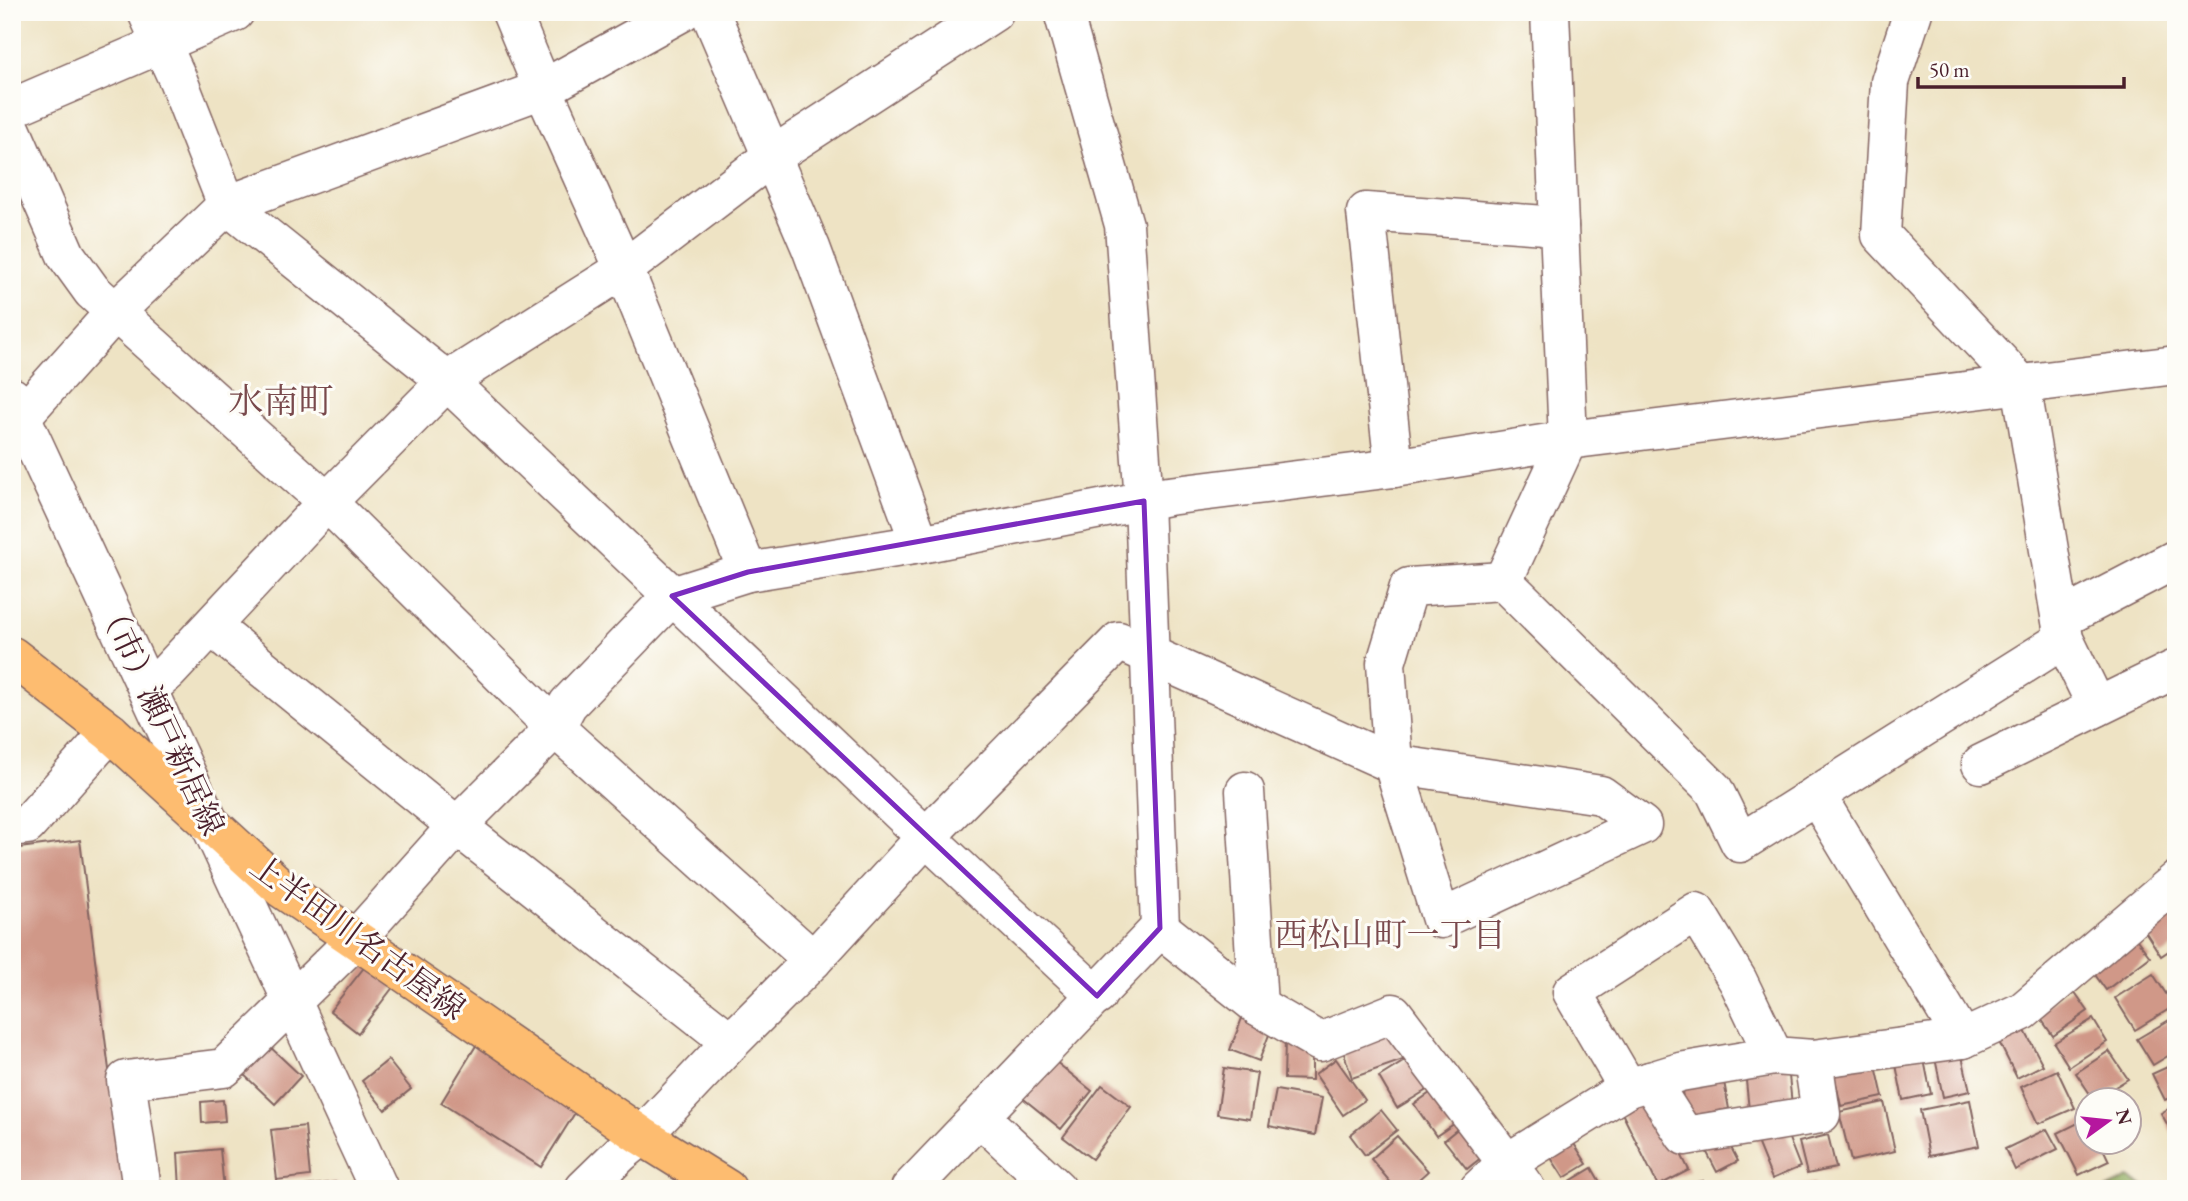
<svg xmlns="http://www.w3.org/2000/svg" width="2188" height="1201" viewBox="0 0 2188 1201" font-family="'EB Garamond','Noto Serif JP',serif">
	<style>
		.forest { fill: #8daa5c; stroke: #6c6444; stroke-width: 2 }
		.building { fill: #d09888 }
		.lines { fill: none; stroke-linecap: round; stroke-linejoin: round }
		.minor-casing { stroke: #836461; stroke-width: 41 }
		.major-casing { stroke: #836461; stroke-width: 41 }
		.minor { stroke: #fff; stroke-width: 38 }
		.major { stroke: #fdbc6f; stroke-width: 38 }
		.marked { fill: none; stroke: #7b2cbf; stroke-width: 5; stroke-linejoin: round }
		.labels { text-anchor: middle; stroke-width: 6; stroke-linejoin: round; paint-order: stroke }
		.street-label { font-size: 32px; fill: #4a1f2b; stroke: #fdfcf7 }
		.neighbourhood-label { font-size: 33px; fill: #79494c; stroke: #fdfcf7 }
		.quarter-label { font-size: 35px; fill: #79494c; stroke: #fdfcf7 }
	</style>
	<rect width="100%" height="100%" fill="#fdfcf7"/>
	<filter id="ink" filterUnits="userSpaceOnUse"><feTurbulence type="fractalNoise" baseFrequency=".0143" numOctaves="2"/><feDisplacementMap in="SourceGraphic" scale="14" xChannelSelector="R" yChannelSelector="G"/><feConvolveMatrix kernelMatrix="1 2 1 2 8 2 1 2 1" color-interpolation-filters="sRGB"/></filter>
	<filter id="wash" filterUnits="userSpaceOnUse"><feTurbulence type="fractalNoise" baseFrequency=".00686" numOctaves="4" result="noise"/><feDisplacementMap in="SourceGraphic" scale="28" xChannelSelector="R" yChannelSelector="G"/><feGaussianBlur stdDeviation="1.57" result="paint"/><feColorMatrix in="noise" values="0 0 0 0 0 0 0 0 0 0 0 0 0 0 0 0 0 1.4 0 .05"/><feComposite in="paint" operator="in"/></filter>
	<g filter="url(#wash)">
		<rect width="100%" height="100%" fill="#eee3c4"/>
		<polygon class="forest" points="2128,1178 2150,1189 2106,1189"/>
		<g id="blocks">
			<g class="building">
				<polygon points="80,840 124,1189 12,1189 12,849"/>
				<polygon points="2176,906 2176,946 2161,956 2143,928"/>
				<polygon points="2131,932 2150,957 2106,990 2088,965"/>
				<polygon points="370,960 397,982 358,1033 330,1011"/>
				<polygon points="2153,974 2174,1006 2135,1030 2115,998"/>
				<polygon points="2072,988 2088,1011 2053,1036 2037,1013"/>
				<polygon points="1244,1013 1273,1024 1259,1061 1230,1050"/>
				<polygon points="2176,1016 2176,1051 2153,1065 2137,1039"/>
				<polygon points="2093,1019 2107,1042 2069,1067 2054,1043"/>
				<polygon points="1391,1026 1403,1060 1352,1078 1341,1044"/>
				<polygon points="2024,1029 2043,1065 2017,1078 1999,1042"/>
				<polygon points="1285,1041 1312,1041 1312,1080 1284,1079"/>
				<polygon points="267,1044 301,1076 275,1104 241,1072"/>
				<polygon points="477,1044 578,1108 541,1167 441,1103"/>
				<polygon points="1960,1047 1970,1091 1943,1097 1934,1053"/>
				<polygon points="2109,1051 2128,1079 2094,1100 2076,1073"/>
				<polygon points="1923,1055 1931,1094 1903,1100 1895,1060"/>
				<polygon points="1050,1057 1092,1091 1061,1129 1019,1095"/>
				<polygon points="1411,1057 1430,1088 1397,1108 1379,1077"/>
				<polygon points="1874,1057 1883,1097 1841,1106 1832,1066"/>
				<polygon points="1336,1059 1365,1100 1343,1115 1315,1074"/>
				<polygon points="388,1060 411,1089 385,1110 362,1081"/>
				<polygon points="2176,1063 2176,1095 2165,1100 2152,1074"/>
				<polygon points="1788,1066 1792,1105 1749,1110 1745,1071"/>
				<polygon points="1224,1068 1257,1073 1250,1119 1217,1114"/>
				<polygon points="2057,1070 2075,1108 2038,1124 2021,1087"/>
				<polygon points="1722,1071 1729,1109 1686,1117 1680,1078"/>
				<polygon points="1102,1085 1131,1107 1092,1159 1063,1137"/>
				<polygon points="1439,1087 1461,1119 1436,1136 1414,1104"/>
				<polygon points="1276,1090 1322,1098 1315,1135 1269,1126"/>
				<polygon points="1650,1092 1689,1170 1658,1186 1619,1107"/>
				<polygon points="223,1100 225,1121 202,1123 201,1102"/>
				<polygon points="1970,1100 1979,1146 1929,1156 1920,1110"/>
				<polygon points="1884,1102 1895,1151 1851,1161 1839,1112"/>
				<polygon points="2176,1104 2176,1140 2161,1113"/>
				<polygon points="1381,1110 1397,1130 1365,1155 1350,1135"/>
				<polygon points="2086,1119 2086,1142 2100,1142 2109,1161 2079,1175 2058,1133"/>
				<polygon points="1466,1122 1489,1151 1467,1169 1444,1140"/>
				<polygon points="305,1126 310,1176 277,1180 271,1130"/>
				<polygon points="1784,1126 1800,1167 1772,1179 1755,1137"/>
				<polygon points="2047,1129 2058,1149 2015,1170 2005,1149"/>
				<polygon points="1723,1132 1738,1161 1717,1172 1702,1143"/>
				<polygon points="1828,1135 1836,1168 1807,1174 1799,1142"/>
				<polygon points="1397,1136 1428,1171 1408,1189 1396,1189 1371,1159"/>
				<polygon points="1569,1136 1587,1164 1564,1178 1546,1150"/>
				<polygon points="220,1149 224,1189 180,1189 178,1153"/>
				<polygon points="1592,1168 1604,1189 1557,1189"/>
				<polygon points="1428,1180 1437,1189 1418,1189"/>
				<polygon points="1703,1181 1704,1189 1664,1189 1664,1187"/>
				<polygon points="337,1182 338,1189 297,1189 297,1187"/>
				<polygon points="1814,1183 1815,1189 1792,1189 1792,1187"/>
			</g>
		</g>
	</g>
	<g filter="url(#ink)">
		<use href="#blocks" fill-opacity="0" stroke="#836461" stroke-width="2"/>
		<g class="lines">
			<defs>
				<g id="minor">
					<polyline points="147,12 178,80 227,205 447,381 926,837 1097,996"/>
					<polyline points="511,12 543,89 624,269 748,572"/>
					<polyline points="710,12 811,248 920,544"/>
					<polyline points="1550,12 1568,440 1503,581 1714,790 1740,843 2064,639"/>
					<polyline points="1913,12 1890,82 1881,235 2021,384 2064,639 2097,707"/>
					<polyline points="12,108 235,12"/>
					<polyline points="12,131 66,255 92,291 327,502 555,728 813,960"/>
					<polyline points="12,397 379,1189"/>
					<polyline points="12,427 115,312 227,205 543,89 682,12"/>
					<polyline points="1394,468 1366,212 1559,226"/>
					<polyline points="2061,619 2176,559"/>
					<polyline points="212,627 457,826 731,1042"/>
					<polyline points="148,689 168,672 327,502 447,381 624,269 771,157 994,12"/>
					<polyline points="1981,764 2173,670"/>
					<polyline points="1245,791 1258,1006"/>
					<polyline points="1816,795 1963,1039"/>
					<polyline points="12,827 27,825 110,732"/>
					<polyline points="1160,928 1258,1006 1320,1042 1393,1013 1507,1163 1628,1088 1680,1072 1774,1056 1813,1059 1963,1039 2023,1011 2176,881"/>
					<polyline points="1650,1081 1685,1136 1821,1114 1813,1059"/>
					<polyline points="1628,1088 1572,992 1696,912 1738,981 1774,1056"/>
					<polyline points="980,1117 1057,1189"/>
					<polyline points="142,1189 126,1080 224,1068 355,940 457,826 555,728 568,704 672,596 748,572 920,544 1168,496 1394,468 1568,440 2176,365"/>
					<polyline points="584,1189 621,1153 642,1136 731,1042 813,960 926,837 1119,641 1393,764 1601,795 1642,825 1441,919 1393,764 1386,663 1409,587 1503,581"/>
					<polyline points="910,1189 1160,928 1144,501 1124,225 1063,12"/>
					<polyline points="1479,1189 1507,1163 1526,1189"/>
				</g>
				<polyline id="major" points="12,656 110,732 281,888 642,1136 727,1189"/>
			</defs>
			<use href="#minor" class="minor-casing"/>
			<use href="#major" class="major-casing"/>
			<use href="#minor" class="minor"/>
			<use href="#major" class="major"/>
		</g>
	</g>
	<path class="marked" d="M 1144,501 L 1160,928 L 1097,996 L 672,596 L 748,572 Z"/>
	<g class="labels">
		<g class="street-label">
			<text transform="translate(161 717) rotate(65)" y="11">（市）瀬戸新居線</text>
			<text transform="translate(358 937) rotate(36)" y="11">上半田川名古屋線</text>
		</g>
		<g class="neighbourhood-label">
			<text x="1390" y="946">西松山町一丁目</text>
		</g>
		<g class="quarter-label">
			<text x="281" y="413">水南町</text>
		</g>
	</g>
	<rect width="2188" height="1201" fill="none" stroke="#fdfcf7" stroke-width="42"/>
	<g transform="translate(2108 1121) rotate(75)"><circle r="33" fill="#fdfcf7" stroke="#b5a4a5" stroke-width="2"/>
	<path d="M0-5L12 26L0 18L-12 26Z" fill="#b5179e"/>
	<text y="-10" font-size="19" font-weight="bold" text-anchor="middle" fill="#4a1f2b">N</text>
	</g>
	<path d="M1918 77v10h206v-10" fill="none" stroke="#4a1f2b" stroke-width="3.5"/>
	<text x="1929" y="77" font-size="21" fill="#4a1f2b" stroke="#fdfcf7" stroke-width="5" paint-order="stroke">50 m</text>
</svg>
